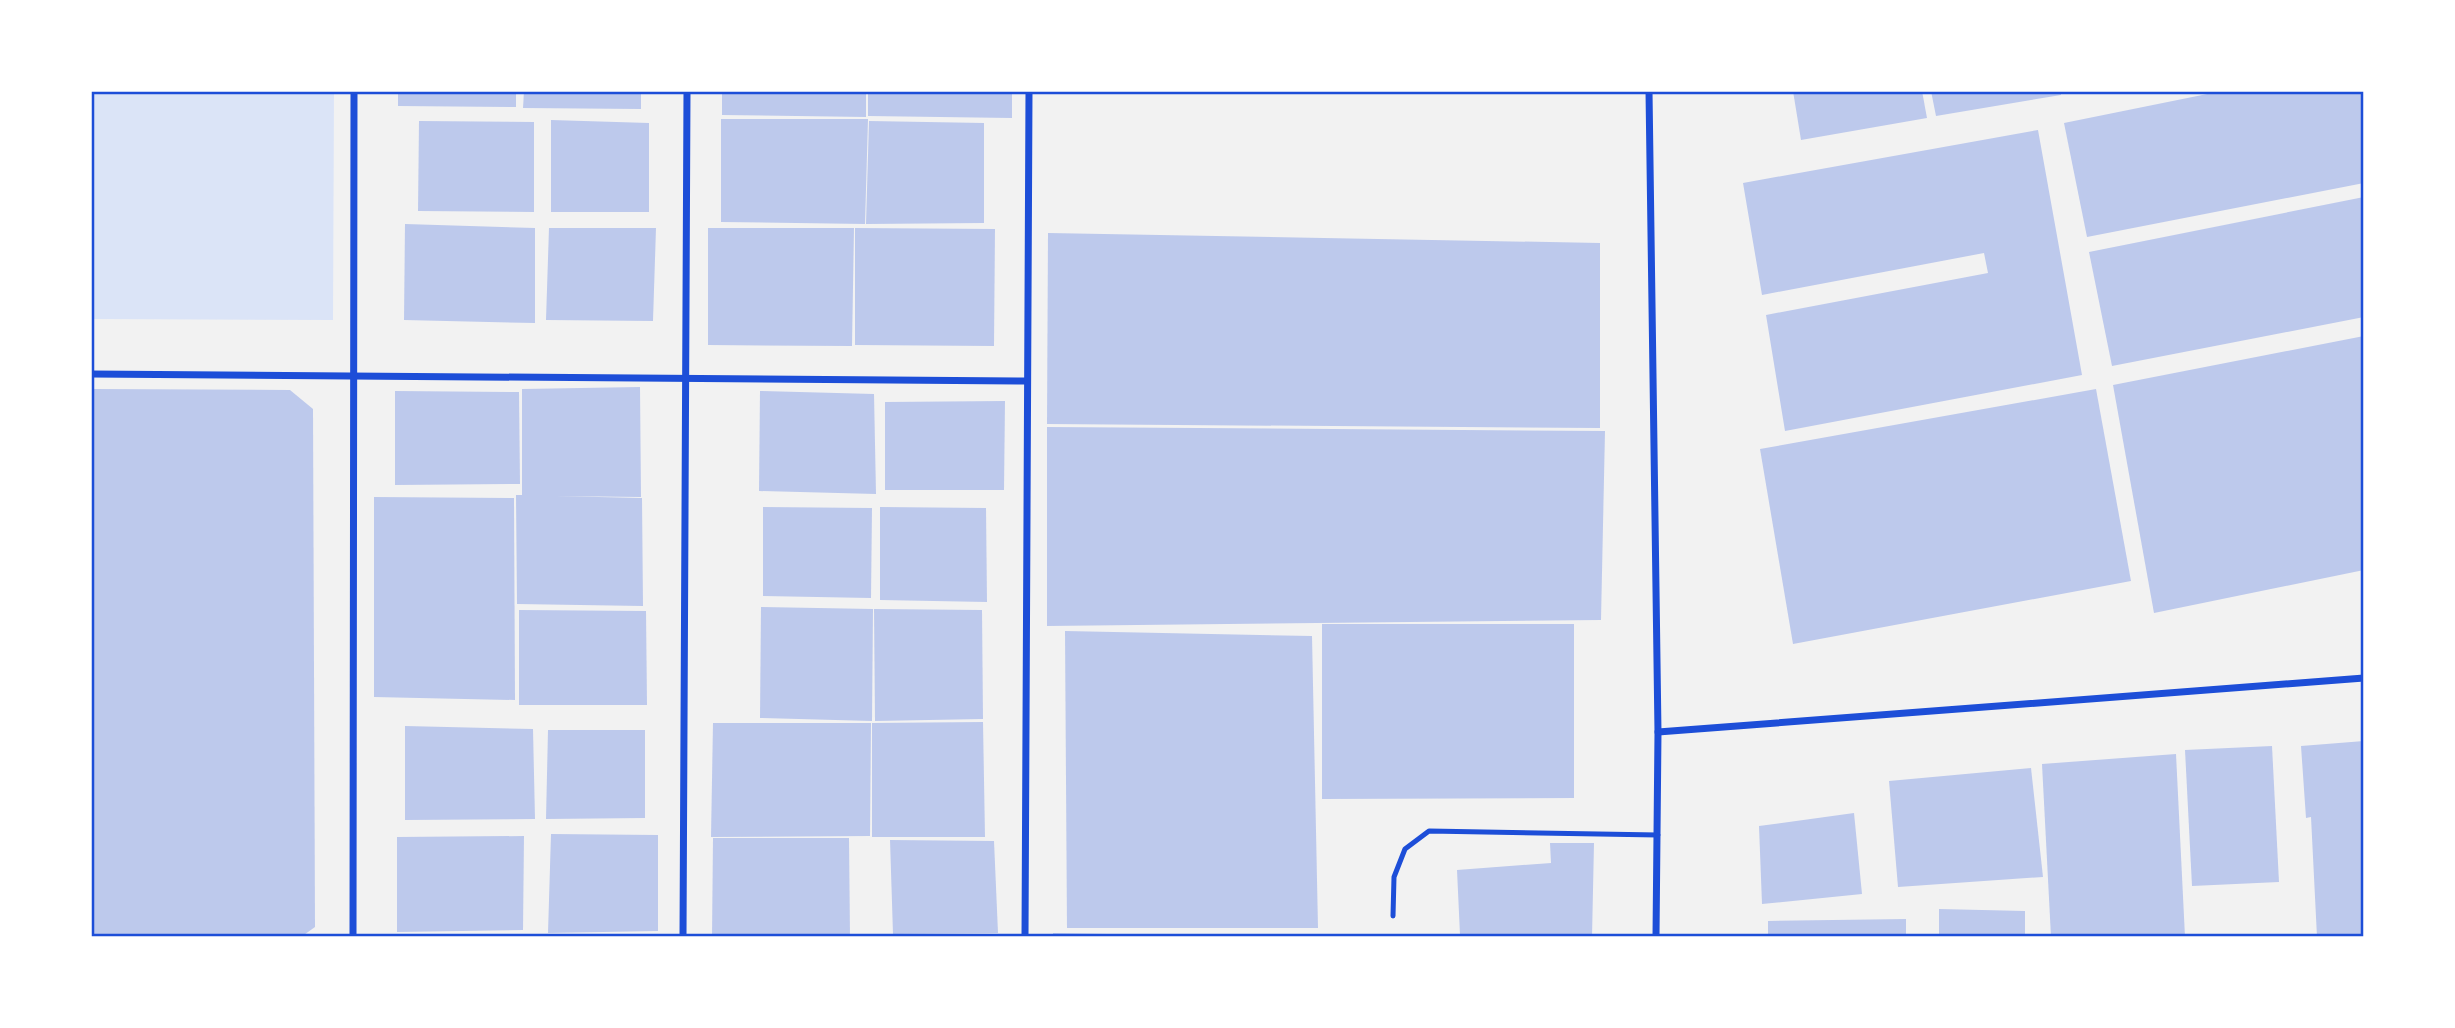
<svg xmlns="http://www.w3.org/2000/svg" width="2455" height="1028" viewBox="0 0 2455 1028" font-family="'PT Sans Narrow',sans-serif">
	<style>
		.green { fill: #dbe4f7 }
		.building { fill: #bdc9ec }
		.lines { fill: none; stroke-linecap: round; stroke-linejoin: round }
		.service { stroke: #1d4ed8; stroke-width: 5 }
		.minor { stroke: #1d4ed8; stroke-width: 7 }
		.neatline { fill: none; stroke: #1d4ed8; stroke-width: 2.5 }
	</style>
	<rect width="100%" height="100%" fill="#f2f2f2"/>
	<polygon class="green" points="91,91 334,91 333,320 91,319"/>
	<g class="building">
		<polygon points="398,91 516,91 516,107 398,106"/>
		<polygon points="524,91 641,91 641,109 523,108"/>
		<polygon points="722,91 866,91 866,117 722,115"/>
		<polygon points="868,91 1012,91 1012,118 868,116"/>
		<polygon points="1793,91 1922,91 1927,118 1801,140"/>
		<polygon points="1931,91 2061,91 2061,95 1936,116"/>
		<polygon points="2222,91 2362,91 2364,183 2087,237 2064,123"/>
		<polygon points="721,119 868,119 865,224 721,222"/>
		<polygon points="551,120 649,123 649,212 551,212"/>
		<polygon points="419,121 534,122 534,212 418,211"/>
		<polygon points="869,121 984,123 984,223 866,224"/>
		<polygon points="2038,130 2082,375 1785,431 1766,315 1988,273 1984,253 1762,295 1743,183"/>
		<polygon points="2364,197 2364,317 2112,366 2089,252"/>
		<polygon points="405,224 535,228 535,323 404,320"/>
		<polygon points="549,228 656,228 653,321 546,320"/>
		<polygon points="708,228 854,228 852,346 708,345"/>
		<polygon points="855,228 995,229 994,346 855,345"/>
		<polygon points="1048,233 1600,243 1600,428 1047,424"/>
		<polygon points="2364,336 2364,570 2154,613 2113,385"/>
		<polygon points="640,387 641,497 555,496 642,498 643,606 517,604 516,495 522,495 522,389"/>
		<polygon points="94,389 290,390 313,409 315,927 301,937 91,937 91,393"/>
		<polygon points="2096,389 2131,581 1793,644 1760,449"/>
		<polygon points="395,391 519,392 520,484 395,485"/>
		<polygon points="760,391 874,394 876,494 759,491"/>
		<polygon points="1005,401 1004,490 885,490 885,402"/>
		<polygon points="1047,427 1605,431 1601,620 1047,626"/>
		<polygon points="374,497 514,498 515,700 374,697"/>
		<polygon points="763,507 872,508 871,598 763,596"/>
		<polygon points="880,507 986,508 987,602 880,600"/>
		<polygon points="761,607 873,609 872,721 760,718"/>
		<polygon points="874,609 982,610 983,719 875,721"/>
		<polygon points="519,610 646,611 647,705 519,705"/>
		<polygon points="1322,624 1574,624 1574,798 1322,799"/>
		<polygon points="1065,631 1312,636 1318,928 1067,928"/>
		<polygon points="983,722 985,837 872,837 872,723"/>
		<polygon points="713,723 871,723 870,836 711,837"/>
		<polygon points="405,726 533,729 535,819 405,820"/>
		<polygon points="548,730 645,730 645,818 546,819"/>
		<polygon points="2364,741 2364,937 2317,937 2311,817 2306,818 2301,746"/>
		<polygon points="2272,746 2279,882 2192,886 2185,750"/>
		<polygon points="2176,754 2185,937 2051,937 2042,764"/>
		<polygon points="2031,768 2043,877 1898,887 1889,781"/>
		<polygon points="1854,813 1862,894 1762,904 1759,826"/>
		<polygon points="551,834 658,835 658,931 548,933"/>
		<polygon points="524,836 523,930 397,932 397,837"/>
		<polygon points="713,838 849,838 850,937 712,937"/>
		<polygon points="890,840 994,841 998,933 893,934"/>
		<polygon points="1550,843 1594,843 1592,937 1460,935 1457,870 1551,863"/>
		<polygon points="1939,909 2025,911 2025,937 1939,937"/>
		<polygon points="1906,919 1906,937 1768,937 1768,921"/>
		<polygon points="1053,933 1161,935 1161,937 1053,937"/>
	</g>
	<g class="lines">
		<polyline class="service" points="1393,916 1394,877 1405,849 1429,831 1658,835"/>
		<g class="minor">
			<polyline points="1649,91 1658,732 1656,937"/>
			<polyline points="91,374 1027,381"/>
			<polyline points="1658,732 2364,678"/>
			<polyline points="353,937 354,91"/>
			<polyline points="683,937 687,91"/>
			<polyline points="1025,937 1029,91"/>
		</g>
	</g>
	<rect width="2455" height="1028" fill="none" stroke="#ffffff" stroke-width="186"/>
	<rect x="93" y="93" width="2269" height="842" class="neatline"/>
</svg>
